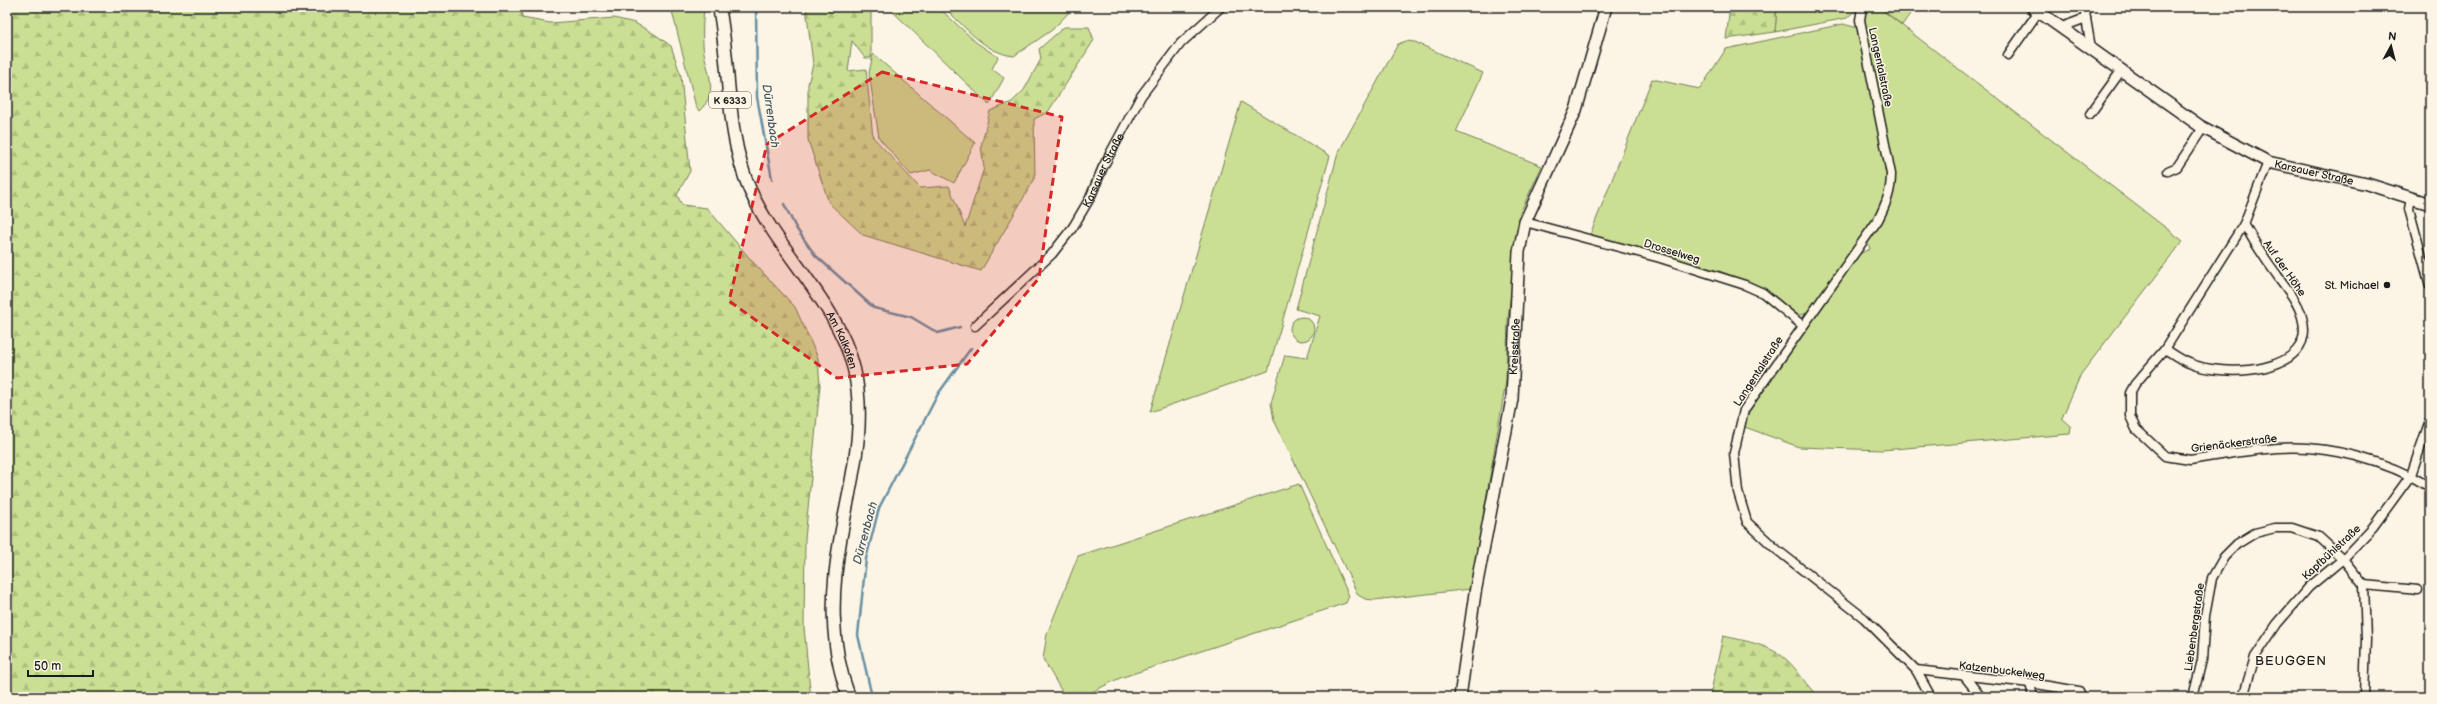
<svg xmlns="http://www.w3.org/2000/svg" width="2437" height="704" viewBox="0 0 2437 704" font-family="'Balsamiq Sans',sans-serif">
	<style>
		.grass { fill: #cadf93; stroke: #737e58 }
		.forest { fill: url(#forest-firs); stroke: #737e58 }
		.lines { fill: none; stroke-linecap: round; stroke-linejoin: round }
		.stream { stroke: #688fa2; stroke-width: 2.5 }
		.street-casing { stroke: #1c1c1c; stroke-width: 11 }
		.secondary-casing { stroke: #1c1c1c; stroke-width: 14 }
		.primary-casing { stroke: #1c1c1c; stroke-width: 15 }
		.street { stroke: #fcf5e5; stroke-width: 8 }
		.secondary { stroke: #fcf5e5; stroke-width: 11 }
		.primary { stroke: #fcf5e5; stroke-width: 12 }
		.marked { fill: #d62828; fill-opacity: 0.2; stroke: #d62828; stroke-width: 3; stroke-dasharray: 8 5; stroke-linejoin: round }
		.poi-dot { fill: #1c1c1c; stroke: #fcf5e5; stroke-width: 1.5 }
		.labels { text-anchor: middle; stroke-width: 3; stroke-linejoin: round; paint-order: stroke }
		.shield { fill: #fcf5e5; stroke: #5f5d58; stroke-width: 1 }
		.shield-label { font-size: 10px; font-weight: bold; fill: #1c1c1c }
		.street-label { font-size: 11px; fill: #1c1c1c; stroke: #fcf5e5 }
		.poi-label { font-size: 11px; fill: #1c1c1c; stroke: #fcf5e5; text-anchor: end }
		.water-label { font-size: 12px; font-style: italic; fill: #42555f; stroke: #fcf5e5 }
		.quarter-label { font-size: 13px; letter-spacing: 1px; fill: #1c1c1c; stroke: #fcf5e5 }
	</style>
	<defs>
		<pattern id="forest-firs" width="22" height="20" patternUnits="userSpaceOnUse"><rect width="22" height="20" fill="#cadf93"/><path d="M5 1l3.5 6h-7zM16 11l3.5 6h-7z" fill="#adbf7e"/></pattern>
	</defs>
	<rect width="100%" height="100%" fill="#fcf5e5"/>
	<filter id="ink" filterUnits="userSpaceOnUse"><feTurbulence type="fractalNoise" baseFrequency=".025" numOctaves="2"/><feDisplacementMap in="SourceGraphic" scale="8" xChannelSelector="R" yChannelSelector="G"/><feConvolveMatrix kernelMatrix="1 2 1 2 8 2 1 2 1" color-interpolation-filters="sRGB"/></filter>
	<g filter="url(#ink)">
		<g class="grass">
			<path d="M 671,7 L 704,7 C 703,19 702,32 703,44 C 704,68 722,91 699,111 L 696,107 Z"/>
			<polygon points="888,7 938,7 977,43 998,57 992,69 1004,78 989,105"/>
			<path d="M 944,7 L 1074,7 L 1052,30 L 1014,56 C 985,53 964,26 944,7 Z"/>
			<polygon points="1777,7 1859,7 1847,18 1775,32"/>
			<polygon points="1864,7 1878,7 2183,241 2081,374 2062,418 2071,426 2070,434 1882,450 1799,447 1742,426 1748,410 1857,255 1870,249 1867,240 1891,197 1864,25"/>
			<polygon points="1879,7 1915,7 1902,25"/>
			<polygon points="1843,24 1858,28 1887,166 1887,192 1880,211 1809,313 1794,316 1763,289 1722,272 1590,235 1652,79 1700,89 1726,49"/>
			<polygon points="1406,41 1415,42 1483,73 1456,132 1542,166 1520,213 1508,319 1506,381 1471,589 1374,600 1365,599 1358,595 1274,420 1271,403 1285,355 1307,358 1320,316 1296,309 1338,153 1398,44"/>
			<polygon points="873,54 975,143 954,183 930,170 911,175 879,138 869,73"/>
			<polygon points="1241,102 1330,156 1268,371 1150,412"/>
			<circle cx="1302" cy="329" r="12"/>
			<polygon points="1299,484 1349,596 1346,603 1120,678 1082,697 1065,697 1043,659 1047,634 1078,556"/>
		</g>
		<g class="forest">
			<polygon points="7,7 523,7 522,18 550,23 614,18 635,23 656,35 671,46 681,76 690,171 677,195 682,205 707,208 752,261 795,307 818,358 820,386 805,539 804,627 810,690 815,697 7,697"/>
			<polygon points="806,7 871,7 871,58 865,58 852,41 848,71 866,69 873,137 920,188 949,186 965,227 984,168 981,146 990,111 1012,102 1024,90 1041,59 1039,49 1064,27 1089,27 1094,40 1048,112 1034,119 1035,178 981,271 863,235 829,203 808,140 808,84 813,64"/>
			<polygon points="1730,7 1777,7 1775,32 1726,39"/>
			<path d="M 1723,636 C 1746,641 1772,645 1789,662 C 1800,673 1807,687 1819,697 L 1710,696 Z"/>
		</g>
		<g class="lines">
			<g class="stream">
				<polyline points="756,7 757,97 772,179"/>
				<polyline points="784,204 796,228 815,255 874,308 911,317 938,333 960,327"/>
				<polyline points="872,697 858,635 866,559 879,508 938,394 971,348"/>
			</g>
			<defs>
				<g id="street">
					<path d="M 1862,7 L 1860,20 L 1891,174 C 1891,192 1886,204 1878,220 L 1744,410 L 1734,453 L 1738,492 L 1747,522 L 1776,549 L 1864,618 L 1916,670 L 1931,697"/>
					<polyline points="2084,7 2090,42 2089,46"/>
					<polyline points="2062,27 2086,18"/>
					<polyline points="2008,55 2039,11"/>
					<polyline points="2090,114 2121,71"/>
					<path d="M 2268,162 L 2244,224 L 2165,349 L 2135,384 L 2130,393 L 2130,416 L 2136,429 L 2165,456 L 2190,460 C 2219,455 2249,450 2278,448 C 2327,444 2388,461 2430,487"/>
					<polyline points="2168,171 2177,167 2203,128"/>
					<polyline points="2411,198 2409,209 2430,286"/>
					<polyline points="1525,222 1660,258 1745,285 1763,293 1802,325"/>
					<path id="s1" d="M 975,326 L 1052,254 L 1073,227 L 1090,198 L 1103,167 L 1141,96 L 1181,43 L 1221,7"/>
					<path d="M 2165,349 C 2173,354 2181,360 2189,363 C 2222,378 2319,375 2302,317 C 2298,301 2286,288 2277,275 C 2265,259 2254,242 2244,224"/>
					<polyline points="2364,585 2418,590"/>
					<polyline points="1916,670 2030,683 2079,691 2082,697"/>
					<polyline points="1965,677 1981,697"/>
					<polyline points="2030,683 2033,697"/>
					<polyline points="2193,697 2202,660 2205,616 2212,578 2224,557 2237,544 2255,533 2275,528 2292,528 2319,537 2343,559 2364,585 2366,639 2364,697"/>
					<polyline points="2243,697 2255,657 2277,624 2309,587 2343,559 2373,527 2411,475 2430,420"/>
				</g>
				<g id="secondary">
					<path id="s2" d="M 2032,7 L 2200,126 L 2268,162 L 2367,184 L 2430,204"/>
					<path id="s3" d="M 1460,697 L 1475,593 L 1512,399 L 1519,252 L 1525,222 L 1576,110 L 1606,7"/>
				</g>
				<g id="primary">
					<path id="s4" d="M 719,7 C 731,68 725,132 750,190 C 778,253 837,301 854,369 C 867,426 851,480 841,535 C 831,590 829,644 849,697"/>
				</g>
			</defs>
			<use href="#street" class="street-casing"/>
			<use href="#secondary" class="secondary-casing"/>
			<use href="#primary" class="primary-casing"/>
			<use href="#street" class="street"/>
			<use href="#secondary" class="secondary"/>
			<use href="#primary" class="primary"/>
		</g>
	</g>
	<path class="marked" d="M 882,72 L 1062,117 L 1039,278 L 967,364 L 837,378 L 729,301 L 767,144 Z"/>
	<circle class="poi-dot" cx="2387" cy="285" r="4"/>
	<g class="labels">
		<rect class="shield" x="709" y="92" width="42" height="16" rx="3"/>
		<g class="shield-label">
			<text x="730" y="104">K 6333</text>
		</g>
		<g class="street-label">
			<text transform="translate(1881 67) rotate(78)" y="4">Langentalstraße</text>
			<text dy="4" stroke="none"><textPath href="#s1" startOffset="204">Karsauer Straße</textPath></text>
			<text dy="4" stroke="none"><textPath href="#s2" startOffset="330">Karsauer Straße</textPath></text>
			<text transform="translate(1672 251) rotate(17)" y="4">Drosselweg</text>
			<text transform="translate(2285 268) rotate(55)" y="4">Auf der Höhe</text>
			<text dy="4" stroke="none"><textPath href="#s4" startOffset="363">Am Kalkofen</textPath></text>
			<text dy="4" stroke="none"><textPath href="#s3" startOffset="355">Kreisstraße</textPath></text>
			<text transform="translate(1758 371) rotate(-57)" y="4">Langentalstraße</text>
			<text transform="translate(2234 443) rotate(-7)" y="4">Grienäckerstraße</text>
			<text transform="translate(2331 552) rotate(-43)" y="4">Kapfbühlstraße</text>
			<text transform="translate(2194 627) rotate(-82)" y="4">Liebenbergstraße</text>
			<text transform="translate(2002 670) rotate(7)" y="4">Katzenbuckelweg</text>
		</g>
		<g class="poi-label">
			<text x="2379" y="289">St. Michael</text>
		</g>
		<g class="water-label">
			<text transform="translate(771 116) rotate(82)" y="4">Dürrenbach</text>
			<text transform="translate(865 533) rotate(-75)" y="4">Dürrenbach</text>
		</g>
		<g class="quarter-label">
			<text x="2291" y="665">BEUGGEN</text>
		</g>
	</g>
	<rect width="2437" height="704" fill="none" stroke="#fcf5e5" stroke-width="24"/>
	<rect x="12" y="12" width="2413" height="680" fill="none" stroke="#1c1c1c" stroke-width="1.5" filter="url(#ink)"/>
	<g transform="translate(2391 46) rotate(7)" stroke="#fcf5e5" stroke-width="3" paint-order="stroke">
	<path d="M0-3L7 15L0 10L-7 15Z" fill="#1c1c1c"/>
	<text y="-6" font-size="11" font-weight="bold" text-anchor="middle" fill="#1c1c1c">N</text>
	</g>
	<path d="M28 670v6h65v-6" fill="none" stroke="#1c1c1c" stroke-width="2"/>
	<text x="34" y="670" font-size="12" fill="#1c1c1c" stroke="#fcf5e5" stroke-width="3" paint-order="stroke">50 m</text>
</svg>
